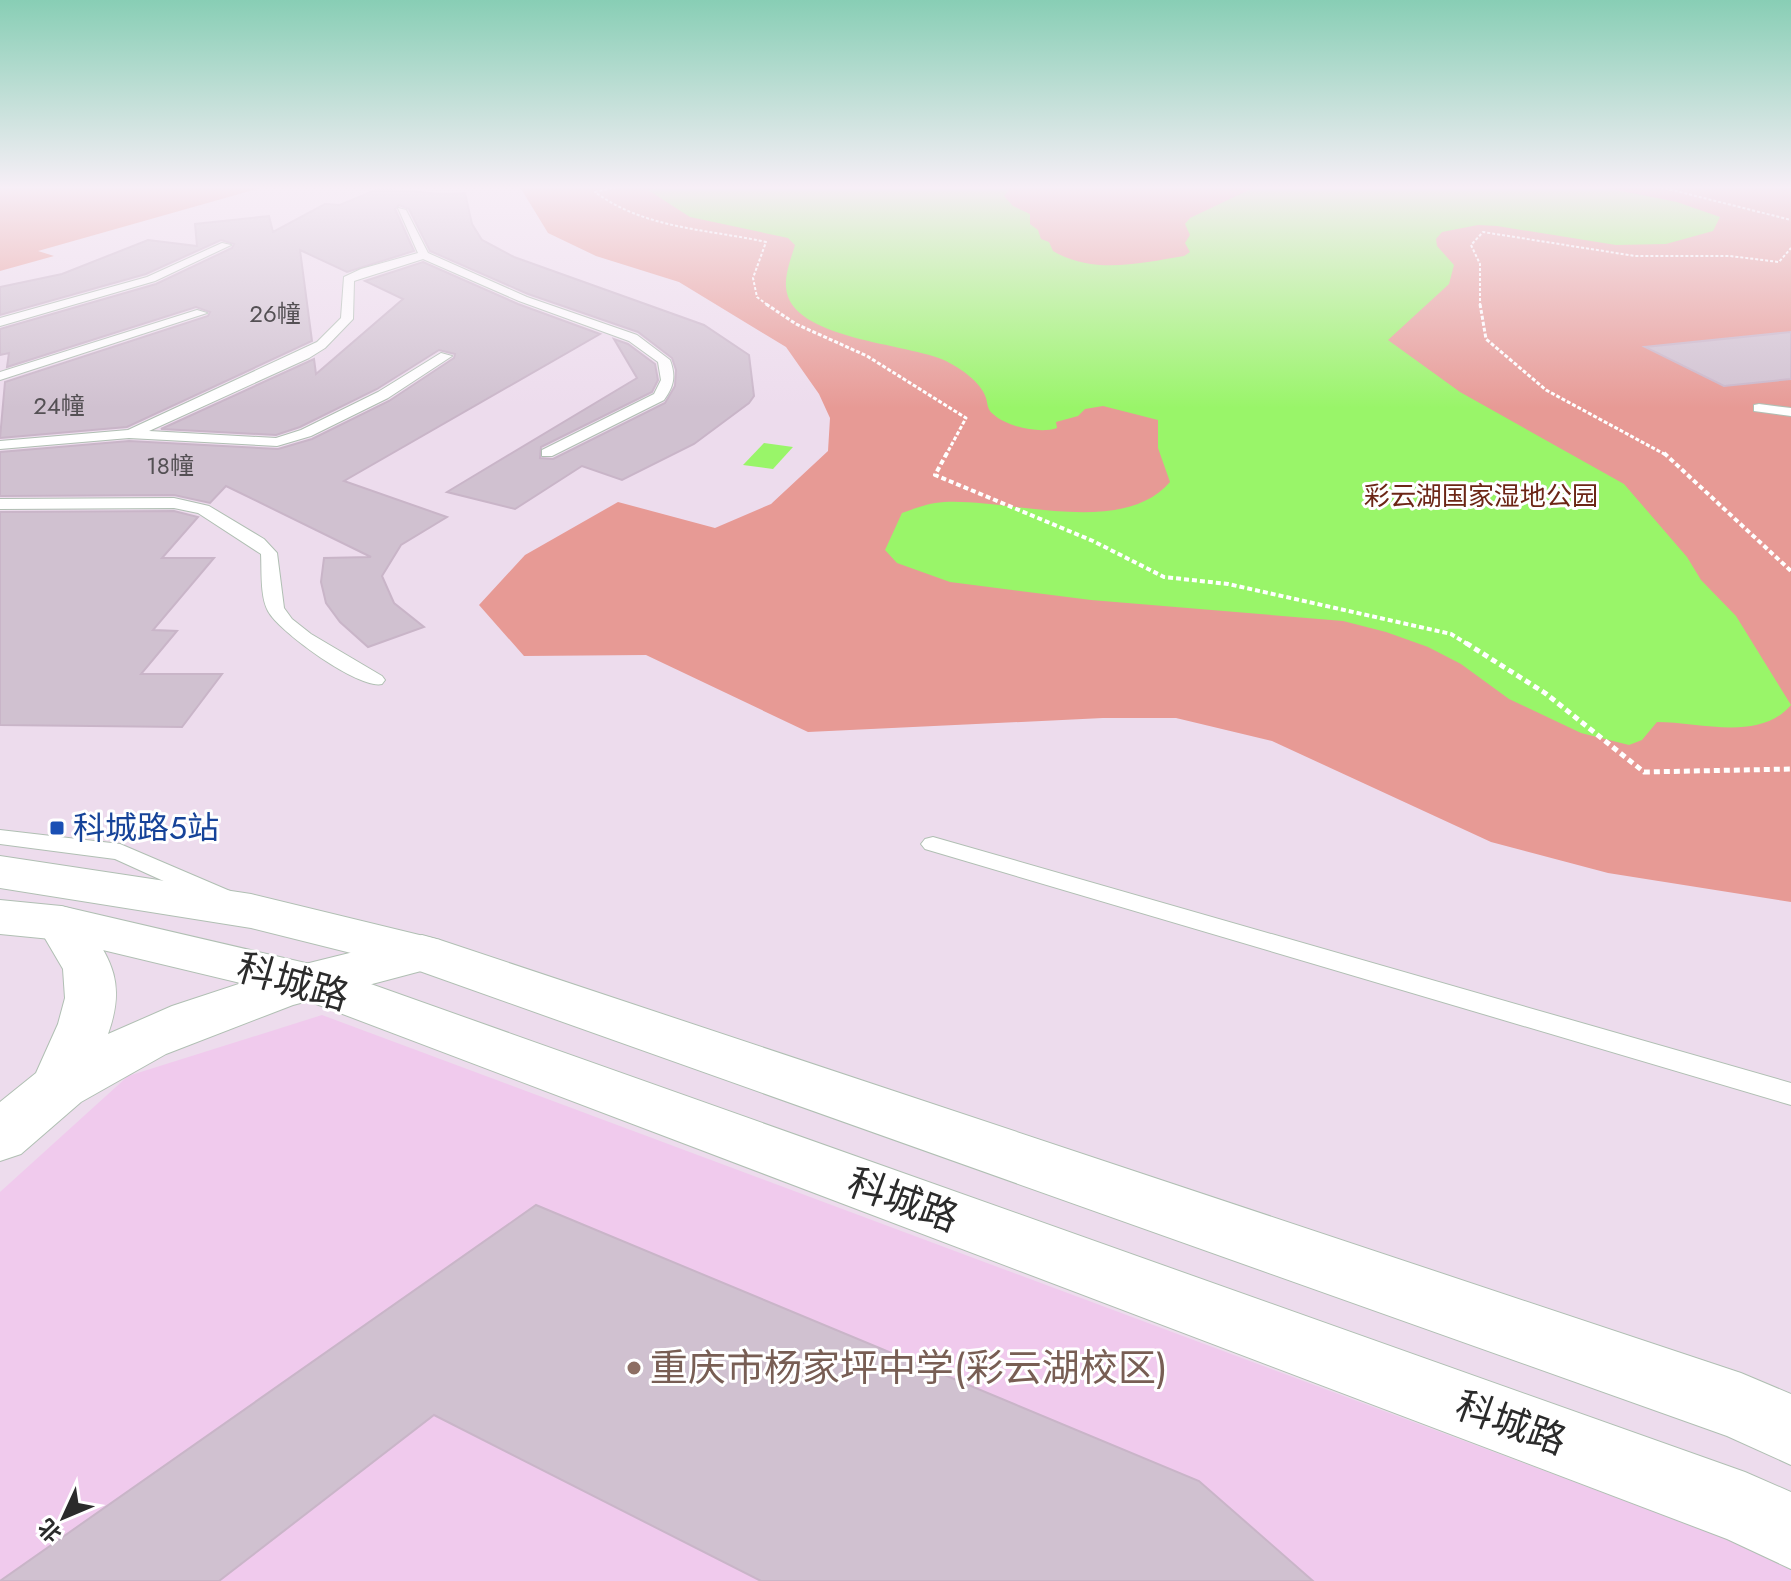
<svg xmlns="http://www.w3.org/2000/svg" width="1791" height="1581" viewBox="0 0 1791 1581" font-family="Jost,'Noto Sans SC',sans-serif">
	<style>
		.education { fill: #f0caed }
		.green { fill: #e79a95 }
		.water { fill: #99f569 }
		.building { fill: #d0c1d0; stroke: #c9b5c8; stroke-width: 2 }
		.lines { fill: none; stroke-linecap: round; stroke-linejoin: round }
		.lane-casing { stroke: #b0bfb3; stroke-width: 2 }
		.street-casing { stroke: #b0bfb3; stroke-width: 2 }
		.secondary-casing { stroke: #b0bfb3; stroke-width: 2 }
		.path-far3 { stroke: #fff; stroke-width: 2; stroke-dasharray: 3 2; stroke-linecap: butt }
		.path-far2 { stroke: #fff; stroke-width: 3; stroke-dasharray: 4 2; stroke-linecap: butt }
		.path-far1 { stroke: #fff; stroke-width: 4; stroke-dasharray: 5 3; stroke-linecap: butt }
		.path { stroke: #fff; stroke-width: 5; stroke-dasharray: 6 4; stroke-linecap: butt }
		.lane { fill: #fff; fill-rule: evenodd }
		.street { fill: #fff; fill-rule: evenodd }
		.secondary { fill: #fff; fill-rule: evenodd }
		.transit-dot { fill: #1a4fb4; stroke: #fff; stroke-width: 3 }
		.education-dot { fill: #8d6e63; stroke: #fff; stroke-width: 3 }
		.labels { text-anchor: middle; stroke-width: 6; stroke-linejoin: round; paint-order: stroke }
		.far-number-label { font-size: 24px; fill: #545054 }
		.far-park-label { font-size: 26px; fill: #6c2616; stroke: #fff }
		.transit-label { font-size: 32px; fill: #164399; stroke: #fff; text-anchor: start }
		.near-street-label { font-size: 38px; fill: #2b2b2b; stroke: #fff }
		.near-education-label { font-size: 38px; fill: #785e54; stroke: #fff; text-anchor: start }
	</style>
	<rect width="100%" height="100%" fill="#eddced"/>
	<polygon class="education" points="322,1015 1743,1545 1791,1569 1791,1581 0,1581 0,1192 128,1076"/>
	<g class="green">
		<polygon points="0,187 264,187 38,251 54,256 0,271"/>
		<polygon points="520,187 1791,187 1791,902 1608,873 1491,842 1272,741 1176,718 1103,718 808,732 646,655 524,656 479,605 525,555 618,502 715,528 771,504 828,451 830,418 819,394 786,347 679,282 596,256 548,233"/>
	</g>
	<g class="water">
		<path d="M 662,187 L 1002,187 L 1009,190 L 1004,196 L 1013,206 L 1030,214 L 1030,224 L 1038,230 L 1041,239 L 1049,242 L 1053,251 C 1094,275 1141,263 1184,256 L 1190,252 L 1185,243 L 1190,235 L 1185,224 L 1190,218 L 1255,187 L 1602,187 L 1677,202 L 1720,217 L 1713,231 L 1666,244 L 1616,245 L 1497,226 L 1478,225 L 1442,232 L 1436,239 L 1437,246 L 1454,265 L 1449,284 L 1388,340 L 1460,392 L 1624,484 L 1687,557 L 1701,580 L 1736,616 L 1791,705 C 1760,742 1700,722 1657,722 L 1642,740 L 1629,745 L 1581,733 L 1509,699 L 1461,664 L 1428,647 L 1386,632 L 1343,621 L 1091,600 L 950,582 L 897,563 L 885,550 L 902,513 C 916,508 929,503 944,502 C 1008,498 1122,538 1170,482 L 1158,448 L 1158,420 L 1103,406 L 1085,409 L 1078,416 L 1056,422 L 1057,428 C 1040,434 1007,427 993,414 C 987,409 988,405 986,398 C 981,382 960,368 946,361 C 909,343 789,340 786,287 C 785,274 791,258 795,245 L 788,238 L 690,217 L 648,190 Z"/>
		<polygon points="764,443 793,447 773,469 743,465"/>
	</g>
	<g class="building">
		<polygon points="378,189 442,194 465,193 472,224 482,240 514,257 704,325 749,355 754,396 749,403 694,444 622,480 582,466 515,509 447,492 637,378 614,339 628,344 655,364 658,380 652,392 541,447 540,458 553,459 665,403 675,386 676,370 672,358 638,332 528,294 430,251 409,209 399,205 395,209 414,251 347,272 300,250 312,341 127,427 0,438 5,382 208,316 210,312 196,307 7,367 9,353 0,355 0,329 156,284 232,248 234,244 221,240 146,274 0,315 0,287 62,274 148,240 197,246 195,224 269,216 273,232 325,204 340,205"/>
		<polygon points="423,262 518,304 600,334 344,481 447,517 401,545 382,576 394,603 424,627 368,647 340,622 326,603 321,582 324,558 371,557 226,486 210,503 174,495 0,496 0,452 129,441 278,449 312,439 389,401 454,358 455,354 439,350 377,389 300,427 276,435 161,429 314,359 316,374 403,299 365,281"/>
		<polygon points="1791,332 1791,379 1724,386 1645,347"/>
		<polygon points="174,511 198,517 162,558 214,558 153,630 177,631 141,674 222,674 182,727 0,725 0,512"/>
		<polygon points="536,1205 1199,1481 1313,1581 761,1581 434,1415 219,1581 0,1581"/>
	</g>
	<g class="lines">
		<defs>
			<g id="lane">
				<path d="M 398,208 L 406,210 L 428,253 L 527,297 L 637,335 L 670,360 C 676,376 674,386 664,400 L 552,456 L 542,456 L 542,450 L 654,394 L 661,380 L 658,362 L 629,341 L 519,301 L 423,259 L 354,281 L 353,319 L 325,348 L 309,358 L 149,431 L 276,438 L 301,430 L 378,392 L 441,353 L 452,356 L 388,398 L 311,436 L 277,446 L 129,438 L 0,449 L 0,441 L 128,430 L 317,342 L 341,318 L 344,277 L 361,269 L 418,253 Z"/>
				<polygon points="222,243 231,245 155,281 0,326 0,318 147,277"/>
				<polygon points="197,310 207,313 0,380 0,372"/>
				<polygon points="1759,404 1791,408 1791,416 1754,411 1754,405"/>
				<path d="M 174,498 L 209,506 L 264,539 L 277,553 L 284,608 L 292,619 L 311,634 L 382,676 L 385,680 L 382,684 C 360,690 279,632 268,611 C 260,596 262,571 261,554 L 198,513 L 174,508 L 0,509 L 0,499 Z"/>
				<polygon points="0,830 120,844 230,891 233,897 230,903 221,905 212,903 115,859 0,844"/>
				<polygon points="933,837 1791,1083 1791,1105 925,849 921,844 925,839"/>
			</g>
			<path id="street" d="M 61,906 L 79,911 C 108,957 128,978 108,1034 L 172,1006 L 281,970 L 422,935 L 440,940 L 447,953 L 440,966 L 293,1005 L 166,1054 L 81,1102 L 21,1154 L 0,1161 L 0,1102 L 36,1073 L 58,1024 L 65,998 L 63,969 L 36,923 L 43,911 Z"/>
			<g id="secondary">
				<polygon points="0,856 251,894 440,940 1741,1373 1791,1394 1791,1465 1727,1436 411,968 251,928 0,888"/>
				<polygon points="0,900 61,906 323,967 1745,1472 1791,1492 1791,1569 1727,1539 295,996 61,940 0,934"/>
			</g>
		</defs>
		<use href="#lane" class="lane-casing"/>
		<use href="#street" class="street-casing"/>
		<use href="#secondary" class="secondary-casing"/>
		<g class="path-far3">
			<path d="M 617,187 L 595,192 C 645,229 707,229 766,242 L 753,278 L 757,297 L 769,306"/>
			<polyline points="1660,187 1791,220"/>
			<polyline points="1480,306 1480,264 1471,245 1483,232 1635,256 1730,256 1779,262 1791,248"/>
		</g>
		<g class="path-far2">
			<polyline points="766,304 796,324 867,356 966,418 946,455"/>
			<polyline points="1480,304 1486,339 1546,390 1666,455"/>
		</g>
		<g class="path-far1">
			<polyline points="947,453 935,475 1093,541 1164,577 1228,584 1451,634 1469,645"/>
			<polyline points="1664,453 1791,571"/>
		</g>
		<polyline class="path" points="1466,643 1545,693 1644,772 1791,769"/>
		<use href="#lane" class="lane"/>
		<use href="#street" class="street"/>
		<use href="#secondary" class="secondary"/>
	</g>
	<linearGradient id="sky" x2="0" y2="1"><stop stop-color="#88ceb5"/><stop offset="0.46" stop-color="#f7eff7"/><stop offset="1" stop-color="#f7eff7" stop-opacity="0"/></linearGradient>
	<rect width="1791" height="408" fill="url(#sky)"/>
	<rect class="transit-dot" x="49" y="820" width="16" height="16" rx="4"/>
	<circle class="education-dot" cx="634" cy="1368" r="8"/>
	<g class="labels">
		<g class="far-number-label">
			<text x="275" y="322">26幢</text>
			<text x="59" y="414">24幢</text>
			<text x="170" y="474">18幢</text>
		</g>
		<g class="far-park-label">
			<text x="1481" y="505">彩云湖国家湿地公园</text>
		</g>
		<g class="transit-label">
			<text x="73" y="839">科城路5站</text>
		</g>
		<g class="near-street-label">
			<text transform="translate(293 982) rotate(16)" y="13">科城路</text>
			<text transform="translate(903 1200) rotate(20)" y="13">科城路</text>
			<text transform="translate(1511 1423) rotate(20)" y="13">科城路</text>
		</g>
		<g class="near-education-label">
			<text x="650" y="1381">重庆市杨家坪中学(彩云湖校区)</text>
		</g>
	</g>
	<g transform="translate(64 1517) rotate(226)" stroke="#ffffff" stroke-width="6" paint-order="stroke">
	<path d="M0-6L14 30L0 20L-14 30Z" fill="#2b2b2b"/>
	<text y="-12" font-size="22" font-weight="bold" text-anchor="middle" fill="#2b2b2b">北</text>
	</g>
</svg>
